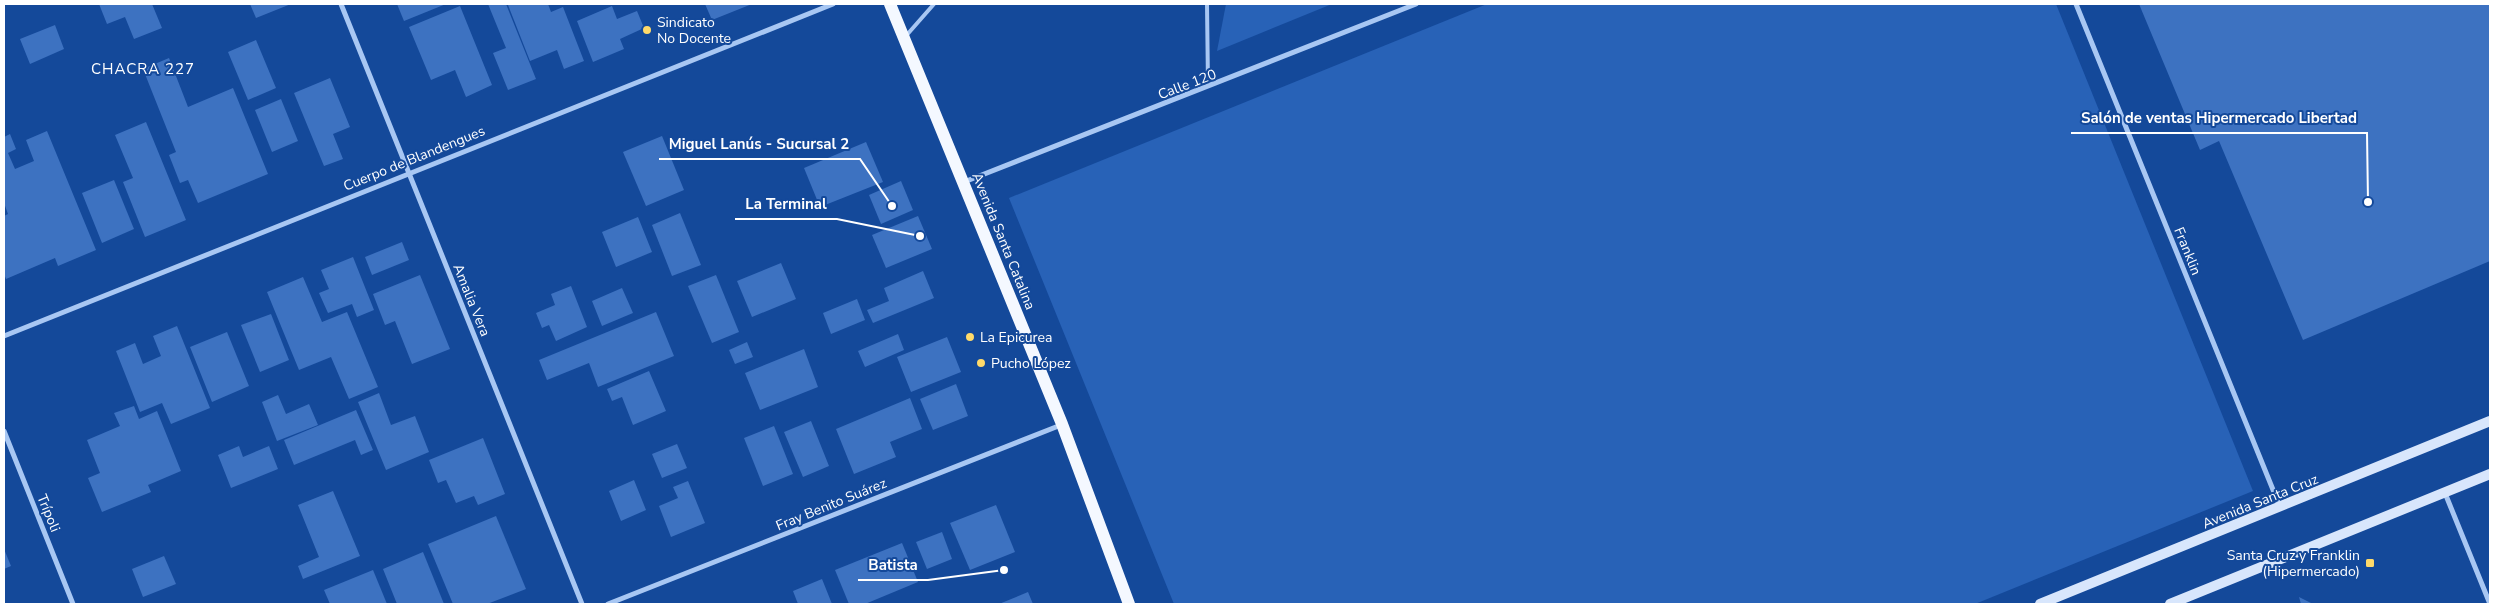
<svg xmlns="http://www.w3.org/2000/svg" width="2494" height="608" viewBox="0 0 2494 608" font-family="'Nunito Sans',sans-serif">
	<style>
		.green { fill: #2862b7 }
		.building { fill: #3d72c1 }
		.lines { fill: none; stroke-linecap: round; stroke-linejoin: round }
		.service { stroke: #a8c7f3; stroke-width: 4 }
		.minor { stroke: #a8c7f3; stroke-width: 5 }
		.secondary { stroke: #d8e6fc; stroke-width: 10 }
		.primary { stroke: #f4f8ff; stroke-width: 12 }
		.poi-dot { fill: #ffda6a; stroke: #14499a; stroke-width: 2 }
		.labels { text-anchor: middle; stroke-width: 4; stroke-linejoin: round; paint-order: stroke }
		.poi-label { font-size: 14px; fill: #fff; stroke: #14499a; text-anchor: start }
		.street-label { font-size: 14px; fill: #fff; stroke: #14499a }
		.neighbourhood-label { font-size: 15px; letter-spacing: 1px; fill: #fff; stroke: #14499a }
		.leader { fill: none; stroke: #fff; stroke-width: 2 }
		.callout-dot { fill: #fff; stroke: #14499a; stroke-width: 2 }
		.callout-label { font-size: 15px; text-anchor: middle; font-weight: bold; fill: #fff; stroke: #14499a; stroke-width: 4; stroke-linejoin: round; paint-order: stroke }
	</style>
	<rect width="100%" height="100%" fill="#14499a"/>
	<g class="green">
		<polygon points="1226,4 1332,4 1217,51"/>
		<polygon points="1487,4 2056,4 2253,491 1975,604 1174,604 1009,198"/>
	</g>
	<g class="building">
		<polygon points="99,4 152,4 162,28 134,39 125,17 107,24"/>
		<polygon points="250,4 291,4 256,18"/>
		<polygon points="397,4 446,4 404,21"/>
		<polygon points="488,4 506,4 536,79 508,90 493,53 506,48"/>
		<polygon points="511,4 548,4 551,12 563,7 584,61 564,69 557,50 530,61 508,5"/>
		<polygon points="705,4 752,4 712,20"/>
		<polygon points="2139,4 2490,4 2490,261 2303,340 2219,141 2200,150"/>
		<polygon points="460,6 492,85 466,97 455,70 431,80 409,27"/>
		<polygon points="612,6 617,19 637,11 644,28 620,39 624,49 593,62 577,21"/>
		<polygon points="55,25 64,49 30,64 20,39"/>
		<polygon points="256,40 276,88 248,100 228,52"/>
		<polygon points="169,58 188,107 233,88 268,174 198,203 188,180 180,183 169,155 176,152 143,69"/>
		<polygon points="330,78 350,127 333,134 343,159 324,166 294,93"/>
		<polygon points="281,99 298,141 272,152 255,110"/>
		<polygon points="146,122 186,220 145,237 123,182 133,178 115,135"/>
		<polygon points="47,131 96,250 58,266 55,258 6,279 4,274 4,216 8,214 4,203 4,137 10,134 16,149 8,153 15,169 34,161 26,140"/>
		<polygon points="662,136 684,190 646,206 623,152"/>
		<polygon points="866,142 883,182 820,207 804,168"/>
		<polygon points="114,180 134,229 102,243 82,193"/>
		<polygon points="901,181 913,210 881,224 869,195"/>
		<polygon points="680,213 701,265 672,276 652,225"/>
		<polygon points="918,216 932,249 886,268 872,235"/>
		<polygon points="638,217 652,252 616,267 602,232"/>
		<polygon points="402,242 409,260 372,275 365,257"/>
		<polygon points="353,257 374,310 357,317 352,304 328,313 319,293 329,289 321,270"/>
		<polygon points="781,263 796,299 752,317 737,281"/>
		<polygon points="923,271 934,298 873,323 867,310 889,301 884,288"/>
		<polygon points="420,275 450,349 412,364 395,321 385,325 373,294"/>
		<polygon points="716,275 739,332 712,343 688,286"/>
		<polygon points="303,277 322,322 347,312 378,387 349,399 331,357 299,370 267,292"/>
		<polygon points="571,286 587,327 556,341 549,325 542,328 536,313 555,305 551,294"/>
		<polygon points="622,288 633,313 602,326 592,301"/>
		<polygon points="857,299 865,320 831,334 823,313"/>
		<polygon points="656,312 674,356 598,387 589,363 547,380 539,360"/>
		<polygon points="271,314 289,360 260,372 241,325"/>
		<polygon points="177,326 210,408 171,424 162,403 140,412 116,351 135,343 143,364 161,356 153,336"/>
		<polygon points="227,332 249,386 212,402 190,347"/>
		<polygon points="898,334 904,350 865,367 858,351"/>
		<polygon points="947,337 961,372 911,392 897,357"/>
		<polygon points="747,342 753,357 735,364 729,350"/>
		<polygon points="804,349 818,387 760,410 745,373"/>
		<polygon points="649,371 666,411 633,425 622,397 612,401 607,389"/>
		<polygon points="956,384 968,416 933,430 920,399"/>
		<polygon points="379,393 391,425 415,416 429,452 386,470 358,402"/>
		<polygon points="278,395 286,414 309,404 318,425 277,441 262,402"/>
		<polygon points="910,398 922,429 890,442 896,457 854,474 836,429"/>
		<polygon points="134,406 139,419 157,411 181,471 148,485 151,492 102,512 88,478 100,473 87,440 120,426 114,413"/>
		<polygon points="356,410 373,450 361,455 355,440 294,465 284,440"/>
		<polygon points="811,421 829,466 803,477 784,432"/>
		<polygon points="774,426 793,474 763,486 744,438"/>
		<polygon points="483,438 505,494 478,505 474,496 456,503 446,480 438,483 429,460"/>
		<polygon points="677,444 687,468 662,478 652,454"/>
		<polygon points="239,446 243,457 269,446 278,469 231,488 218,455"/>
		<polygon points="634,480 646,510 621,521 609,491"/>
		<polygon points="688,481 705,523 671,537 659,506 678,498 673,487"/>
		<polygon points="333,491 360,556 303,579 298,566 319,557 298,505"/>
		<polygon points="996,505 1015,552 970,570 950,523"/>
		<polygon points="496,516 526,589 487,604 453,604 428,544"/>
		<polygon points="942,532 952,559 927,569 916,542"/>
		<polygon points="902,543 918,582 865,604 849,604 835,570"/>
		<polygon points="4,549 11,566 4,569"/>
		<polygon points="423,552 444,604 397,604 383,569"/>
		<polygon points="164,556 176,584 143,597 132,569"/>
		<polygon points="373,570 387,604 330,604 324,590"/>
		<polygon points="822,579 832,604 798,604 793,591"/>
		<polygon points="1028,592 1033,604 999,604"/>
		<polygon points="2299,597 2313,604 2301,604"/>
	</g>
	<g class="lines">
		<g class="service">
			<polyline points="1207,4 1208,86"/>
			<polyline points="905,37 934,4"/>
		</g>
		<g class="minor">
			<polyline points="341,4 582,604"/>
			<polyline points="2076,4 2280,507"/>
			<polyline points="964,182 1416,4"/>
			<polyline points="4,336 833,4"/>
			<polyline points="4,431 73,604"/>
			<polyline points="2445,493 2490,604"/>
			<polyline points="608,604 1061,425"/>
		</g>
		<g class="secondary">
			<polyline points="2040,604 2490,421"/>
			<polyline points="2170,604 2490,474"/>
		</g>
		<polyline class="primary" points="890,4 1062,424 1129,604"/>
	</g>
	<g class="poi-dot">
		<circle cx="647" cy="30" r="5"/>
		<circle cx="970" cy="337" r="5"/>
		<circle cx="981" cy="363" r="5"/>
		<rect x="2365" y="558" width="10" height="10" rx="2.5"/>
	</g>
	<g class="labels">
		<g class="poi-label">
			<text x="657" y="27">Sindicato<tspan x="657" dy="16">No Docente</tspan></text>
			<text x="980" y="342">La Epicurea</text>
			<text x="991" y="368">Pucho López</text>
			<text x="2360" y="560" text-anchor="end">Santa Cruz y Franklin<tspan x="2360" dy="16">(Hipermercado)</tspan></text>
		</g>
		<g class="street-label">
			<text transform="translate(1187 84) rotate(-21)" y="5">Calle 120</text>
			<text transform="translate(414 158) rotate(-22)" y="5">Cuerpo de Blandengues</text>
			<text transform="translate(1004 241) rotate(68)" y="5">Avenida Santa Catalina</text>
			<text transform="translate(2188 251) rotate(68)" y="5">Franklin</text>
			<text transform="translate(472 300) rotate(68)" y="5">Amalia Vera</text>
			<text transform="translate(2260 501) rotate(-22)" y="5">Avenida Santa Cruz</text>
			<text transform="translate(831 504) rotate(-22)" y="5">Fray Benito Suárez</text>
			<text transform="translate(49 513) rotate(68)" y="5">Trípoli</text>
		</g>
		<g class="neighbourhood-label">
			<text x="143" y="74">CHACRA 227</text>
		</g>
	</g>
	<path class="leader" d="M2368 202L2367 133H2071M892 206L860 159H659M920 236L837 219H735M1004 570L928 580H858"/>
	<g class="callout-dot">
		<circle cx="2368" cy="202" r="5"/>
		<circle cx="892" cy="206" r="5"/>
		<circle cx="920" cy="236" r="5"/>
		<circle cx="1004" cy="570" r="5"/>
	</g>
	<g class="callout-label">
		<text x="2219" y="123">Salón de ventas Hipermercado Libertad</text>
		<text x="759" y="149">Miguel Lanús - Sucursal 2</text>
		<text x="786" y="209">La Terminal</text>
		<text x="893" y="570">Batista</text>
	</g>
	<rect width="2494" height="608" fill="none" stroke="#ffffff" stroke-width="10"/>
</svg>
